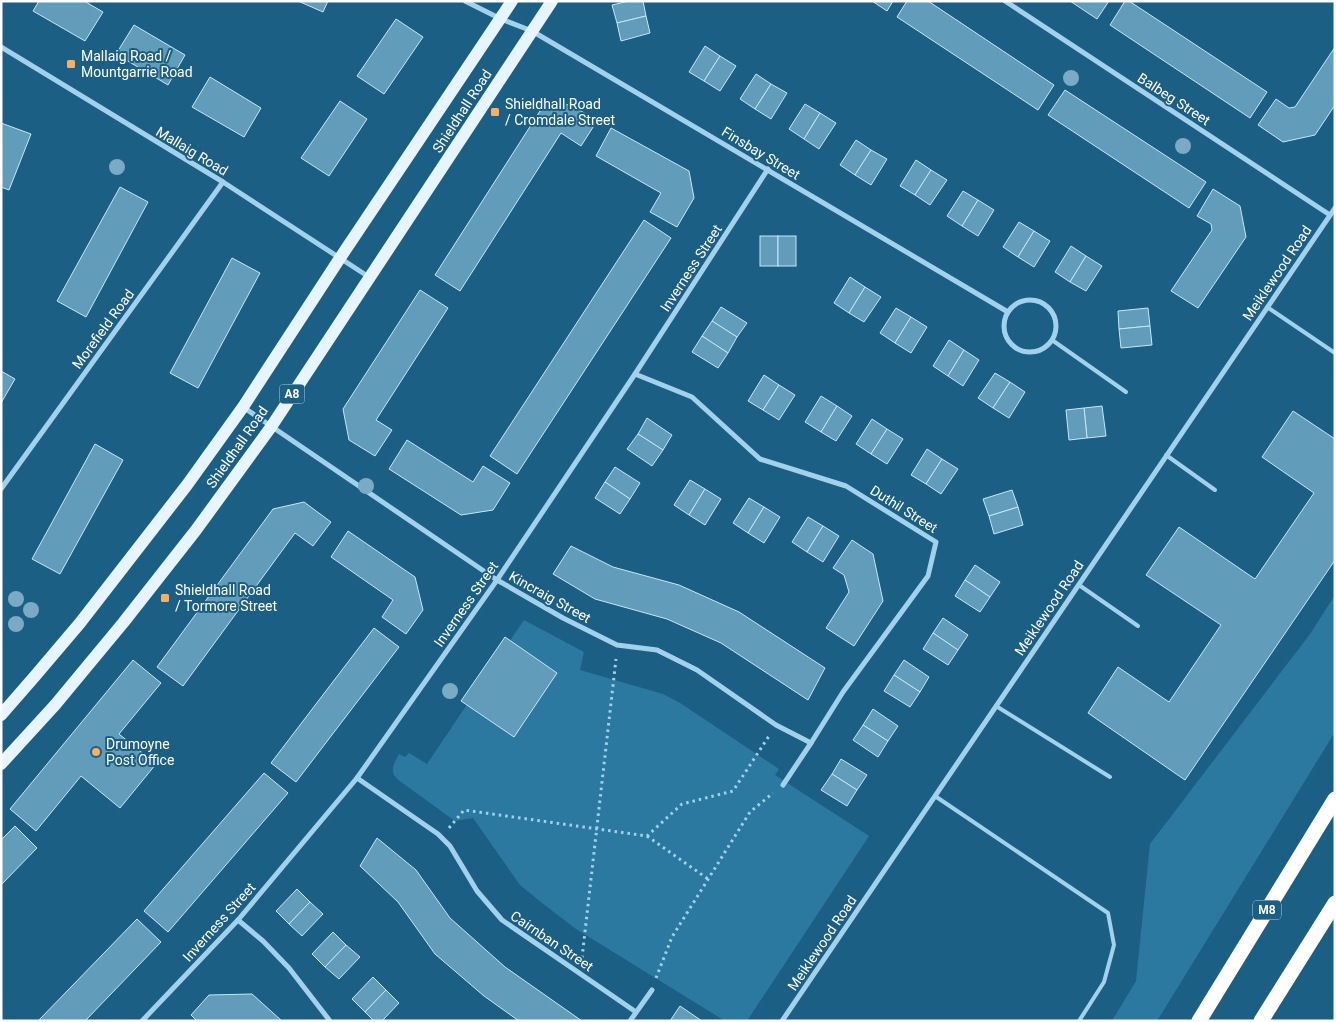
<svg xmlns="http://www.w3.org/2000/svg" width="1336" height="1022" viewBox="0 0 1336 1022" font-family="Roboto,sans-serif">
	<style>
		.green { fill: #2b79a1 }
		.building { fill: #619cba; stroke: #c7e7f8 }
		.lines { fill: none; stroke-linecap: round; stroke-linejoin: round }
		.path { stroke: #a2d2eb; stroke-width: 3; stroke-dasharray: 2.5 4; stroke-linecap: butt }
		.lane { stroke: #a2d2eb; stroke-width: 4 }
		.street { stroke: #a2d2eb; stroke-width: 5 }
		.primary { stroke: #e6f5ff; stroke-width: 12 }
		.highway { stroke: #fff; stroke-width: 15 }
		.tree { fill: #7aaac4 }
		.poi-dot { fill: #fcae5f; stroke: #1c5f84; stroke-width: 2 }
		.labels { text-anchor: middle; stroke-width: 4; stroke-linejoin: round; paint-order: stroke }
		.shield { fill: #1c5f84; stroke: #bbcfda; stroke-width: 1 }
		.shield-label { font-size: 12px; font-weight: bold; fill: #fff }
		.poi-label { font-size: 14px; fill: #fff; stroke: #1c5f84; text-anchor: start }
		.street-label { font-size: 14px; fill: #fff; stroke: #1c5f84 }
	</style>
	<rect width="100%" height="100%" fill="#1c5f84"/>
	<g class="green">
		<polygon points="1335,595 1335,732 1157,1021 1112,1021 1136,981 1150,844 1310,634"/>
		<path d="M 524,620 L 584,652 L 580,670 L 663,694 L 680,703 L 779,769 L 775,775 L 869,836 L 747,1021 L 725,1021 L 576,929 L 542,903 L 520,885 L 473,818 L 455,821 L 397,779 C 389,770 394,764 399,754 L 405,757 L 409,753 L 427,764 Z"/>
	</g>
	<g class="building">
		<polygon points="39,1 84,1 103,12 85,41 33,11"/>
		<polygon points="298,1 328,1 323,12"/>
		<polygon points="629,1 643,1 646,16 617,23 612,5"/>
		<polygon points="872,1 893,1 887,11"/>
		<polygon points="907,1 928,1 1054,85 1038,110 897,17"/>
		<polygon points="1070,1 1109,1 1097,19"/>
		<polygon points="1125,1 1129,1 1267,92 1250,118 1110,25"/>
		<polygon points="646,16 650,33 621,41 617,23"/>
		<polygon points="396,19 423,37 384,94 357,76"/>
		<polygon points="134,25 185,55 168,85 116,54"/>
		<polygon points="705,46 720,56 704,81 689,72"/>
		<polygon points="1335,47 1335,105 1315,135 1283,142 1258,125 1276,99 1289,108 1295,107"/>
		<polygon points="720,56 736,66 720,91 704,81"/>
		<polygon points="756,74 771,84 755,109 740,99"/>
		<polygon points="210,77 261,108 244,137 192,107"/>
		<polygon points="771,84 787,93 771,119 755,109"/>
		<polygon points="1065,90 1206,182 1189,208 1048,115"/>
		<polygon points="340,101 367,119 329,176 301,158"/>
		<polygon points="570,104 597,121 581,146 561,133 460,291 435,275 540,111"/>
		<polygon points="805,104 820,113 804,139 789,129"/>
		<polygon points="820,113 836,123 819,149 804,139"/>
		<polygon points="1,123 31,134 9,190 1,187"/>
		<polygon points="611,128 689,171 694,198 677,227 650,212 661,193 596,156"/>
		<polygon points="856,140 871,150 855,175 840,165"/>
		<polygon points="871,150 887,159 871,185 855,175"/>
		<polygon points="916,160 931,170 915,195 900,186"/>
		<polygon points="931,170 947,180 930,205 915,195"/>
		<polygon points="120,187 148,202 86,317 57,301"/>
		<polygon points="1213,189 1240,206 1246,237 1198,308 1171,291 1212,230 1211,224 1197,216"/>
		<polygon points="963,191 978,200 962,226 947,216"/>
		<polygon points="978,200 994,210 978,236 962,226"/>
		<polygon points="644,220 671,238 517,474 490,456"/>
		<polygon points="1019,222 1034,231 1018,257 1003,247"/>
		<polygon points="1034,231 1050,241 1034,267 1018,257"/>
		<rect x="760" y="236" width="18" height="30"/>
		<rect x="778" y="236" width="18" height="30"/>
		<polygon points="1071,246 1086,256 1070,282 1055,272"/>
		<polygon points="1086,256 1102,266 1086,291 1070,282"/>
		<polygon points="232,258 260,273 198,388 170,373"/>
		<polygon points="850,277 865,287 849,313 834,303"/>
		<polygon points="865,287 881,297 864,322 849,313"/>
		<polygon points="420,290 448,308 376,420 392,430 375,456 349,440 343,409"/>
		<polygon points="721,307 747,323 737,337 712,321"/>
		<polygon points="896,308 911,317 895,343 880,333"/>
		<polygon points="1148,308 1150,326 1119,329 1118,311"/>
		<polygon points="911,317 927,327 911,353 895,343"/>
		<polygon points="712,321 737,337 728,353 702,336"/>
		<polygon points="1150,326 1152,345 1121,348 1119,329"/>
		<polygon points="702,336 728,353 718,368 692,352"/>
		<polygon points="949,340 964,350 948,376 933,366"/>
		<polygon points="964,350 979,360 963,386 948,376"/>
		<polygon points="1,371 15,379 1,403"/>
		<polygon points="995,373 1010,382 993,408 978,398"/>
		<polygon points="764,375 779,385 763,410 748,401"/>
		<polygon points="1010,382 1025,392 1009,418 993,408"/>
		<polygon points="779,385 795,395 779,420 763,410"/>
		<polygon points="821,396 837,406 821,432 805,422"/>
		<polygon points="837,406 852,416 836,441 821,432"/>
		<polygon points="1102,406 1106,436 1087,438 1084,408"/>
		<polygon points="1084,408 1087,438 1069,440 1066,410"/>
		<polygon points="1293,411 1335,439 1335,560 1185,780 1088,713 1118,667 1169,702 1221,625 1146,575 1179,527 1255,579 1314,493 1262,457"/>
		<polygon points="647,418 672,435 663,450 638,434"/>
		<polygon points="872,419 887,429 871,454 856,444"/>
		<polygon points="887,429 903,439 887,464 871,454"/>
		<polygon points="638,434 663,450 652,466 627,449"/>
		<polygon points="407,440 473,482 483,466 510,483 493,510 461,515 389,469"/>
		<polygon points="95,444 123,460 60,574 32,559"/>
		<polygon points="927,449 942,459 926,484 911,475"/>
		<polygon points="942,459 958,469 941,494 926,484"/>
		<polygon points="615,467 640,483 630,499 605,482"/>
		<polygon points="690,480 705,489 689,515 674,505"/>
		<polygon points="605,482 630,499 620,514 595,498"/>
		<polygon points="705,489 721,499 705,525 689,515"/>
		<polygon points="1012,490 1018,507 989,516 983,499"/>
		<polygon points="749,498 764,507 748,533 733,523"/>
		<polygon points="304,502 331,522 313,546 295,533 183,686 157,667 273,509"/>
		<polygon points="764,507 780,517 764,543 748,533"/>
		<polygon points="1018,507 1023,525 994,534 989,516"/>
		<polygon points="808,517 823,526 807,552 792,542"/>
		<polygon points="823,526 839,536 823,562 807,552"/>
		<polygon points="348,531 415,577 423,610 406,634 382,617 393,600 331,557"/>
		<polygon points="852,540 873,554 883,601 854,646 826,628 849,592 844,575 833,568"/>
		<polygon points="571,546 613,567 679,585 739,612 825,668 808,700 721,643 667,619 595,599 553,574"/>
		<polygon points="975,565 1000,582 990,597 965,580"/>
		<polygon points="965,580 990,597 980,612 955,596"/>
		<polygon points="943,618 968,635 958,650 933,633"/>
		<polygon points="374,628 399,647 296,782 271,763"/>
		<polygon points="933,633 958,650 948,665 923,649"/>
		<polygon points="505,637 557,673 514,737 461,701"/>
		<polygon points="133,660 161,683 119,734 156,764 120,808 81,776 36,831 10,809"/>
		<polygon points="904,660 929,677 920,692 894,675"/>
		<polygon points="894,675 920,692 910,707 884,691"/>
		<polygon points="873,709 898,726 888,741 863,725"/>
		<polygon points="863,725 888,741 878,757 853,740"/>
		<polygon points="841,759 867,775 857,790 832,774"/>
		<polygon points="264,773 288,793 168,932 144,911"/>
		<polygon points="832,774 857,790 847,806 821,790"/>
		<polygon points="15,826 37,848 1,885 1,840"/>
		<polygon points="377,838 416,870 450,918 505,967 582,1021 519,1021 484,996 435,954 398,902 360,866"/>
		<polygon points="297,889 310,902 289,924 276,911"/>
		<polygon points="310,902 323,914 302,936 289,924"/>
		<polygon points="137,919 161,942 85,1021 38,1021"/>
		<polygon points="333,932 346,945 325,967 312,954"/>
		<polygon points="346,945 360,957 339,979 325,967"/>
		<polygon points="373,977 386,990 365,1012 352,999"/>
		<polygon points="386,990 399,1003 382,1021 374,1021 365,1012"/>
		<polygon points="252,994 282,1021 197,1021 191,1015 209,995"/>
		<polygon points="680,1006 702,1021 670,1021"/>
	</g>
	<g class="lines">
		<g class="path">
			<polyline points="449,828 464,810 647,836 682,804 733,791 769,736"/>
			<polyline points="647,836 708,879"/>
			<polyline points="582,958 616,659"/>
			<polyline points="656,978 672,937 750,812 773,793"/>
		</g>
		<g class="lane">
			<polyline points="1267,307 1335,353"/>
			<polyline points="1052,340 1126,392"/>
			<polyline points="1166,455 1215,490"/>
			<polyline points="1079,585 1138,626"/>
			<polyline points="996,706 1110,777"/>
			<polyline points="935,796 1108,913 1114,945 1104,982 1079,1021"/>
		</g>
		<g class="street">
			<polyline points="465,1 501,19 532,31 1008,312"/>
			<polyline points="1005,1 1330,215"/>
			<polyline points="1,47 223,182 369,277"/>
			<circle cx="1030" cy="326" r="26"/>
			<polyline points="635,374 692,397 760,459 846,486 936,542 928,576 843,692 811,743 783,785"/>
			<polyline points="243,407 497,580 563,618 617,645 657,650 697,670 776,725 811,743"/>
			<polyline points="1,489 223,182"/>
			<polyline points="357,778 438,834 450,846 477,891 502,920 636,1012"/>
			<polyline points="238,920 263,941 289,968 330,1021"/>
			<polyline points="142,1021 238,920 357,778 497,580 635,374 768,169"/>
			<polyline points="630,1021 652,990"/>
			<polyline points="782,1021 1335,208"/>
		</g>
		<g class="primary">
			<polyline points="1,715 35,676 80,623 187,485 243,407 340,258 512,1"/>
			<polyline points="1,764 55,705 123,623 196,530 271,427 552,1"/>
		</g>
		<g class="highway">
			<polyline points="1199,1021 1335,799"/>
			<polyline points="1261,1021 1335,903"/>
		</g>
	</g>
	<g class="tree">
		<circle cx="1071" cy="78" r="8"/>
		<circle cx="1183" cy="146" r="8"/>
		<circle cx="117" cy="167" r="8"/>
		<circle cx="366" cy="486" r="8"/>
		<circle cx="16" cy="599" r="8"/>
		<circle cx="31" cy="610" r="8"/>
		<circle cx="16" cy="624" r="8"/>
		<circle cx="450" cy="691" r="8"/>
	</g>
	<g class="poi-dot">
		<rect x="66" y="59" width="10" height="10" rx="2.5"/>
		<rect x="490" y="107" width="10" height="10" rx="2.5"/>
		<rect x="160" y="593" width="10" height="10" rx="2.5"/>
		<circle cx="96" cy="752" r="5"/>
	</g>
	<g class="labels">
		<g class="shield">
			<rect x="279.5" y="384.5" width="25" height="19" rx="4"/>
			<rect x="1253" y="900.5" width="28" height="19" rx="4"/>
		</g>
		<g class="shield-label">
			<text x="292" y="398">A8</text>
			<text x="1267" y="914">M8</text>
		</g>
		<g class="poi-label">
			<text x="81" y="61">Mallaig Road /<tspan x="81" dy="16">Mountgarrie Road</tspan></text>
			<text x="505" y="109">Shieldhall Road<tspan x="505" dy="16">/ Cromdale Street</tspan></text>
			<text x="175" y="595">Shieldhall Road<tspan x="175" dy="16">/ Tormore Street</tspan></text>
			<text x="106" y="749">Drumoyne<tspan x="106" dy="16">Post Office</tspan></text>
		</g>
		<g class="street-label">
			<text transform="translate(1174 99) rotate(33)" y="5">Balbeg Street</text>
			<text transform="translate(462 111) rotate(-57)" y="5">Shieldhall Road</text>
			<text transform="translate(192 151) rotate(31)" y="5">Mallaig Road</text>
			<text transform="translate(761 153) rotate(31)" y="5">Finsbay Street</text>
			<text transform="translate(691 268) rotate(-57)" y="5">Inverness Street</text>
			<text transform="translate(1277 273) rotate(-56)" y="5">Meiklewood Road</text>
			<text transform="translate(103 329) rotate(-54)" y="5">Morefield Road</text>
			<text transform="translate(237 447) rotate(-55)" y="5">Shieldhall Road</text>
			<text transform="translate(904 509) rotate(32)" y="5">Duthil Street</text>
			<text transform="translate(550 597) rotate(29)" y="5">Kincraig Street</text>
			<text transform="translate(466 604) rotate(-55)" y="5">Inverness Street</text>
			<text transform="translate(1049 608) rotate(-56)" y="5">Meiklewood Road</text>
			<text transform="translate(219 922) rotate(-48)" y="5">Inverness Street</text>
			<text transform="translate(552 941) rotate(34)" y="5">Cairnban Street</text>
			<text transform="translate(822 943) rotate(-56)" y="5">Meiklewood Road</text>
		</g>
	</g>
	<rect width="1336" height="1022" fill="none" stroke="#ffffff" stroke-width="5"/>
</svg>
